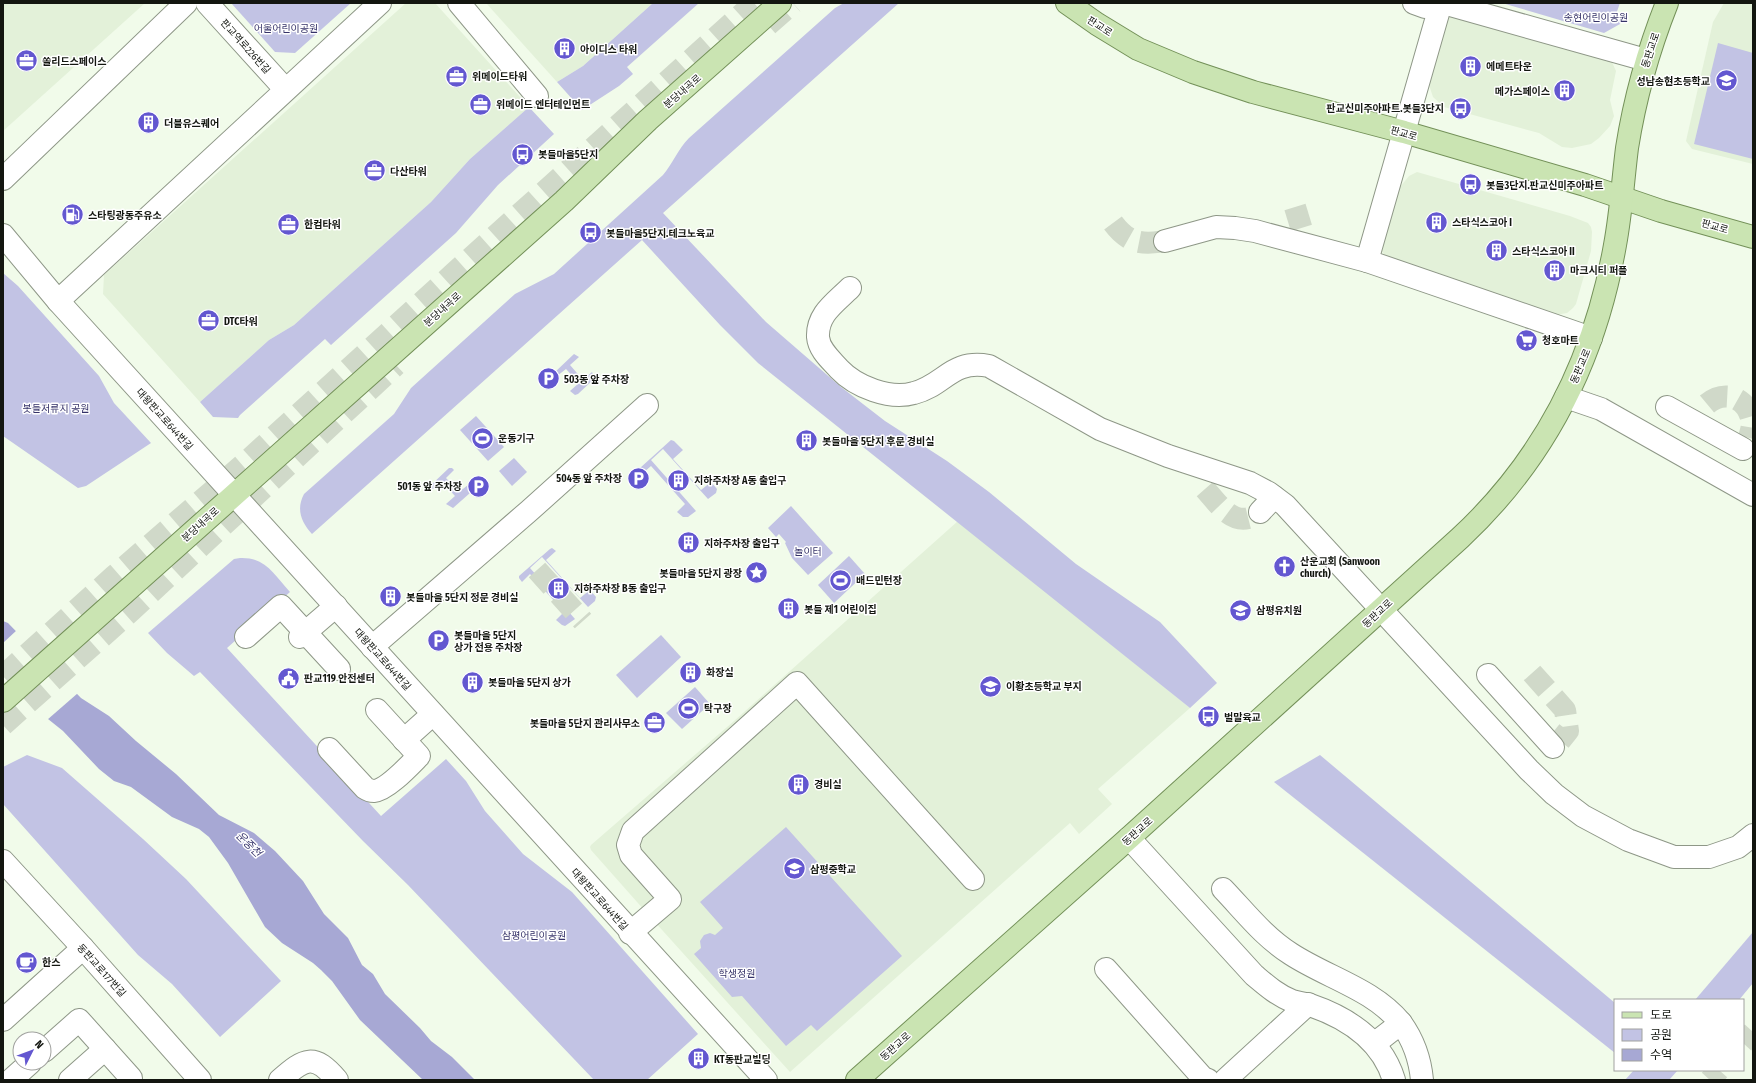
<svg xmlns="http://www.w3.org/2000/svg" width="1756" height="1083" viewBox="0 0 1756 1083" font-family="'Fira Sans Condensed','Noto Sans KR',sans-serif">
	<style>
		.built { fill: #e3f1d9 }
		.green { fill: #c2c3e4 }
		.water { fill: #a7a8d4 }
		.pier { fill: #f1fbea }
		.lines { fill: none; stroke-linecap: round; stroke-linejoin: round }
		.minor-tunnel { stroke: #d0d9c9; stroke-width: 22; stroke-dasharray: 22 11; stroke-linecap: butt }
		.highway-tunnel { stroke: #d0d9c9; stroke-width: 22; stroke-dasharray: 22 11; stroke-linecap: butt }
		.minor-casing { stroke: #8e9787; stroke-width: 24 }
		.major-casing { stroke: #739058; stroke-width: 24 }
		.minor { stroke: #fff; stroke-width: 22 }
		.major { stroke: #cae4b2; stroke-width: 22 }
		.labels { text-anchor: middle; stroke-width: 3; stroke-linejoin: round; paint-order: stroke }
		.park-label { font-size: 10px; fill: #353268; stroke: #fff }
		.street-label { font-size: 10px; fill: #131610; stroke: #fff }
		.poi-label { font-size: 10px; font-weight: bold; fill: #131610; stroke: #fff; text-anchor: start }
		.water-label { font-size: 11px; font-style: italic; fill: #3a376e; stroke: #fff }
	</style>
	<rect width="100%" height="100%" fill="#f1fbea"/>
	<g class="built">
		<polygon points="3,3 145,3 3,131"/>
		<polygon points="406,3 435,3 529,107 470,159 431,202 294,325 269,340 200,402 103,294 104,275"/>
		<polygon points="486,3 653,3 583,66 557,82"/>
		<polygon points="1724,3 1753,3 1753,164 1692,149 1686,141 1713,22"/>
		<polygon points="1451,16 1611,60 1616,71 1610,100 1614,116 1610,126 1599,138 1591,144 1572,148 1562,147 1539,133 1444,107 1433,97 1428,82 1448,17"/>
		<polygon points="1417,172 1570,216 1588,223 1591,227 1592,232 1591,251 1576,304 1573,308 1567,313 1556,315 1385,257 1382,251 1384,238 1400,187 1409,176"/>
		<polygon points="958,521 1190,708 1098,789 1112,804 1079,834 1070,823 790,1072 645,911 591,850 590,847 591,845 734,721"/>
	</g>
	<g class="green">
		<polygon points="231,3 351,3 295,53 275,52"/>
		<polygon points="653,3 699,3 627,67 633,74 619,86 582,110 557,82 583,66"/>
		<path d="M 844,3 L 899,3 L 663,213 L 766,322 L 841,387 L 885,421 L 947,461 L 989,492 L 1076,564 L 1160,622 L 1217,683 L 1190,708 L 758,363 L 720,325 L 642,240 L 312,534 C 301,522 296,509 304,494 L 394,414 L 411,388 L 515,294 L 554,274 L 663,175 C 673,163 678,149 689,138 L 835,8 Z"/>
		<polygon points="1502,3 1620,3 1615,17 1622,20 1620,24 1604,33"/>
		<polygon points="1718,43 1753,53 1753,159 1694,144"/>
		<polygon points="529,107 554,134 498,185 456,233 331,345 325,339 240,415 238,418 213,417 200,402 269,340 294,325 431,202 470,159"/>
		<polygon points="3,273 18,286 99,376 114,403 151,443 86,486 78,488 3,436"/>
		<polygon points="574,354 579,357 570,365 583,380 592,372 595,378 578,394 575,395 570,391 579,383 566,369 557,376 554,373"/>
		<polygon points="476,416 504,447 488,461 460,430"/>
		<polygon points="671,440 674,441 683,450 673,459 701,490 711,482 717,489 716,493 708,499 663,449 651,460 696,511 688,517 683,517 677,512 685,504 651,466 643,473 640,470 640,468"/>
		<polygon points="514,458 527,472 512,486 499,471"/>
		<polygon points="449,468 452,468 454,470 446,478 459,492 468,485 471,489 470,493 453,508 446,504 455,496 442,482 433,489 430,486"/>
		<polygon points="791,506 833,553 808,575 792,558 785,543 786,542 779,534 776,537 768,528"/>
		<polygon points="552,548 556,551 546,560 580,598 590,590 596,597 595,601 588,607 542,557 530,568 575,619 565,626 562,625 556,620 564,612 530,574 522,582 519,578 519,576 550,549"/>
		<polygon points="849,556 865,574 834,603 818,585"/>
		<path d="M 240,558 C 266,557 274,575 290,592 L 227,648 L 381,816 L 446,759 L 466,781 L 485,811 L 523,854 L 572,892 L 698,1034 L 647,1080 L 594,1080 L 408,885 L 363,841 L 200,672 L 194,676 L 167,653 L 148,633 L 234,559 Z"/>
		<polygon points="661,635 681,657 637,698 616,675"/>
		<polygon points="695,687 710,704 682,729 666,713"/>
		<polygon points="27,755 62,768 143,839 186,879 281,981 220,1037 172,984 138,955 3,804 3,767"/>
		<polygon points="1320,755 1615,1003 1615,1053 1274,782"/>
		<polygon points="786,827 902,956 817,1031 811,1025 786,1046 742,996 732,997 694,954 701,948 700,941 704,935 710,933 715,935 723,928 700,902"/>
		<polygon points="1753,932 1753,983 1739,1000 1695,1000"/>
		<polygon points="1634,1070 1678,1070 1669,1080 1625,1080"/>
	</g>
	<polygon class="water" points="3,621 8,623 81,698 109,716 136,741 176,774 219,815 254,833 275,851 303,881 324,914 348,938 362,965 373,974 385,994 420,1028 431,1041 452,1057 475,1080 423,1080 360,1020 332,981 321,970 313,963 282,943 265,927 228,863 209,837 199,829 172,817 131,787 114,781 99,769 63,731 3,683"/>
	<polygon class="pier" points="17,630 78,693 47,720 3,686 3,643"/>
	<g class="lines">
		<g class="minor-tunnel">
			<polyline points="1295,207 1302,230"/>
			<path d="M 1113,223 C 1128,243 1141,245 1165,241"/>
			<path d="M 1707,404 C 1726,388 1749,399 1752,423 C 1752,428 1750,434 1749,438"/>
			<path d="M 1205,489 C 1220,506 1236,531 1260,512"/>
			<polyline points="537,570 583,621"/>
			<polyline points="1532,673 1565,710 1568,731 1560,741"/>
		</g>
		<g class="highway-tunnel">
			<polyline points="768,25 793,3"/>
			<polyline points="3,676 114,576 246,462 454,273 754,3"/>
			<polyline points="3,725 131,611 396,365"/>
			<polyline points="1743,1043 1753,1032"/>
			<polyline points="1710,1080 1719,1070"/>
		</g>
		<defs>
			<g id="minor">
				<polyline points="207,3 285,89"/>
				<polyline points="459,3 537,96"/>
				<polyline points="1414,3 1425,7 1434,3"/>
				<polyline points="1441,3 1367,261 1591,338"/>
				<polyline points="1443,3 1646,60"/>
				<polyline points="3,179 186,3"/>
				<polyline points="3,235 58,301 766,1080"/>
				<polyline points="1165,241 1216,227 1235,228 1255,231 1367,261"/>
				<path d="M 850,288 C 835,303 817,314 818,337 C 819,350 831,360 839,369 C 856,387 890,400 914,393 C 945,385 951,359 989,366 L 1100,429 L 1168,456 L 1250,483 L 1269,493 L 1285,505 L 1529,770 L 1554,794 L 1583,816 L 1628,840 L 1674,857 L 1709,857 L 1738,847 L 1753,835"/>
				<polyline points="58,301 380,3"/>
				<polyline points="1566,397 1601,409 1753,495"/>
				<polyline points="1667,407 1743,449"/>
				<polyline points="1260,512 1274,497"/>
				<polyline points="246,637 281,606 339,669"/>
				<polyline points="300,637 336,606"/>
				<polyline points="372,647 529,511 647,405"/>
				<polyline points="1488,675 1553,747"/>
				<polyline points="404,740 433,714"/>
				<path d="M 329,749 L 365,788 C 368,790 371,791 374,791 C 387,790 410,765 419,756 L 377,710"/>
				<path d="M 1129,838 L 1254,975 C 1266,985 1277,995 1292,1001 C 1298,1003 1304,1003 1310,1005 C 1348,1018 1382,1040 1394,1080"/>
				<polyline points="3,861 83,948 200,1080"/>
				<path d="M 1223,889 C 1245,912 1264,937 1291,954 C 1328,978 1373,989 1401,1023"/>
				<polyline points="630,933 670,899 631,855 628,845 633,831 797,683 973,879"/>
				<polyline points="1106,969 1203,1078 1208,1080"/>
				<polyline points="3,1020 83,948"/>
				<path d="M 1374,1044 L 1401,1023 C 1414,1041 1420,1058 1422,1080"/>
				<polyline points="44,1051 79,1020 131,1078 129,1080"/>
				<polyline points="11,1080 30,1063"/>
				<polyline points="70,1080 105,1049"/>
				<path d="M 280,1080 C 305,1058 314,1053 337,1080"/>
				<polyline points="1225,1080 1308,1004"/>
			</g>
			<g id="major">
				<polyline points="1067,3 1097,24 1138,49 1193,72 1253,92 1404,132 1585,185 1661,211 1753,237"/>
				<polyline points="3,701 564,201 648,120 780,3"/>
				<path d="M 857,1080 L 1129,838 L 1460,538 C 1545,459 1595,359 1615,245 C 1621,213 1623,180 1627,148 C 1635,97 1648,51 1667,3"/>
			</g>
		</defs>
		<use href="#minor" class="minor-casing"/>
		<use href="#major" class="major-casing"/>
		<use href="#minor" class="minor"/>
		<use href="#major" class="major"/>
	</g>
	<defs>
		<symbol id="building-disc" viewBox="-11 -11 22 22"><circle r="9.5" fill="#6357d0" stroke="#fff"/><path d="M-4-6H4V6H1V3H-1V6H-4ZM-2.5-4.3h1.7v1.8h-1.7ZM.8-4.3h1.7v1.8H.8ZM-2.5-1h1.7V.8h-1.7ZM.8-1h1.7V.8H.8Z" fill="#fff"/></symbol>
		<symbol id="office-disc" viewBox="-11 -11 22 22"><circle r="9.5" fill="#6357d0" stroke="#fff"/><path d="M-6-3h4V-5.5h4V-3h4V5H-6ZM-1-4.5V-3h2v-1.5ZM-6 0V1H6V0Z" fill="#fff"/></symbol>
		<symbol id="school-disc" viewBox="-11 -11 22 22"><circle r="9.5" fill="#6357d0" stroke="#fff"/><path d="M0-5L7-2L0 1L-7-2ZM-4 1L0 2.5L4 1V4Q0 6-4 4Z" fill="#fff"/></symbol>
		<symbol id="bus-disc" viewBox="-11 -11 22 22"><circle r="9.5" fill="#6357d0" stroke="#fff"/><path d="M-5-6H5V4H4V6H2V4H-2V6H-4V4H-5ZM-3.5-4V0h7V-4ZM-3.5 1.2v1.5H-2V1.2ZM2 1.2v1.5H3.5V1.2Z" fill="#fff"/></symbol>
		<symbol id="fuel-disc" viewBox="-11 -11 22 22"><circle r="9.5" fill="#6357d0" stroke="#fff"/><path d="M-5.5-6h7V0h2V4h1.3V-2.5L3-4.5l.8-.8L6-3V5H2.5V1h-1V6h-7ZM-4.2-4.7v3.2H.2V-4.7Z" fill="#fff"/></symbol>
		<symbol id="supermarket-disc" viewBox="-11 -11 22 22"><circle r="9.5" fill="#6357d0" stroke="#fff"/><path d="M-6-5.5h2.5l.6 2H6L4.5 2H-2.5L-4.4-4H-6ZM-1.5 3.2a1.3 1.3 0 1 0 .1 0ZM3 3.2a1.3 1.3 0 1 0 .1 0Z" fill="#fff"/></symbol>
		<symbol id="parking-disc" viewBox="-11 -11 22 22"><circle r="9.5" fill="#6357d0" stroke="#fff"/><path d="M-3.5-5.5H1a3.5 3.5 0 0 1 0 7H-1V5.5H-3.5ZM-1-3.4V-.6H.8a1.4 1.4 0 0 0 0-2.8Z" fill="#fff"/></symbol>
		<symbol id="stadium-disc" viewBox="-11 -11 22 22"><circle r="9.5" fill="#6357d0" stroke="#fff"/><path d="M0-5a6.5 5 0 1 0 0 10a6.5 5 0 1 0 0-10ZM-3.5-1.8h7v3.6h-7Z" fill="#fff"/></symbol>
		<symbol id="church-disc" viewBox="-11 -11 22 22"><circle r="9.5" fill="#6357d0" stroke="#fff"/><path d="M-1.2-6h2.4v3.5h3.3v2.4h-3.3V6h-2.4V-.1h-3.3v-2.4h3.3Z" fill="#fff"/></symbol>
		<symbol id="sight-disc" viewBox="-11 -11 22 22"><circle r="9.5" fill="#6357d0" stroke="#fff"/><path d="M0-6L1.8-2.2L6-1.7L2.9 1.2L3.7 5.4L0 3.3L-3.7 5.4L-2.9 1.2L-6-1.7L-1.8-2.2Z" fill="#fff"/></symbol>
		<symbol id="civic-disc" viewBox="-11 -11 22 22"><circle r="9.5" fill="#6357d0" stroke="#fff"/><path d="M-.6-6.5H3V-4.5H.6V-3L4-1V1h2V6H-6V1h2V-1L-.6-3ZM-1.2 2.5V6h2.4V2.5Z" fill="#fff"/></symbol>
		<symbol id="cafe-disc" viewBox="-11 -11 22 22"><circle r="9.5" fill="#6357d0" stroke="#fff"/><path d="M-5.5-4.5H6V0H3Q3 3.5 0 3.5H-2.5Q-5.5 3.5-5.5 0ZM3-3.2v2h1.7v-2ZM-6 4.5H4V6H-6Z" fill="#fff"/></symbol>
	</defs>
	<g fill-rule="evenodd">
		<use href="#building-disc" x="552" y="36" width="25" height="25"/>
		<use href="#office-disc" x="14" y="48" width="25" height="25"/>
		<use href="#building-disc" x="1458" y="54" width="25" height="25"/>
		<use href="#office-disc" x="444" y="64" width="25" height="25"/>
		<use href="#school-disc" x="1714" y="68" width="25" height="25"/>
		<use href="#building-disc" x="1552" y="78" width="25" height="25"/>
		<use href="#office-disc" x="468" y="92" width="25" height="25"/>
		<use href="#bus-disc" x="1448" y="96" width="25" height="25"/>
		<use href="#building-disc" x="136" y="110" width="25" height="25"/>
		<use href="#bus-disc" x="510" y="142" width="25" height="25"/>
		<use href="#office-disc" x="362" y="158" width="25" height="25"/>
		<use href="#bus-disc" x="1458" y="172" width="25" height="25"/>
		<use href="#fuel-disc" x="60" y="202" width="25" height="25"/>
		<use href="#building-disc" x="1424" y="210" width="25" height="25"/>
		<use href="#office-disc" x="276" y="212" width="25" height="25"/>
		<use href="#bus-disc" x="578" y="220" width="25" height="25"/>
		<use href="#building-disc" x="1484" y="238" width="25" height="25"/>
		<use href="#building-disc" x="1542" y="258" width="25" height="25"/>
		<use href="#office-disc" x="196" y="308" width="25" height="25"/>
		<use href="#supermarket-disc" x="1514" y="328" width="25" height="25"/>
		<use href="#parking-disc" x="536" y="366" width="25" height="25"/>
		<use href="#stadium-disc" x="470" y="426" width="25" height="25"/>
		<use href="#building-disc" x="794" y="428" width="25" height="25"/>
		<use href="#parking-disc" x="626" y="466" width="25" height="25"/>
		<use href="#building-disc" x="666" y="468" width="25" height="25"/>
		<use href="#parking-disc" x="466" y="474" width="25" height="25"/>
		<use href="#building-disc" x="676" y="530" width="25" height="25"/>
		<use href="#church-disc" x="1272" y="554" width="25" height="25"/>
		<use href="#sight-disc" x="744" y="560" width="25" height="25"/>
		<use href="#stadium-disc" x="828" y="568" width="25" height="25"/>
		<use href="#building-disc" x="546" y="576" width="25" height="25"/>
		<use href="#building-disc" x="378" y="584" width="25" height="25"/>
		<use href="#building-disc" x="776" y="596" width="25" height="25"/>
		<use href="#school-disc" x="1228" y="598" width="25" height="25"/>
		<use href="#parking-disc" x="426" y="628" width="25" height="25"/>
		<use href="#building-disc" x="678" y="660" width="25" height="25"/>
		<use href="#civic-disc" x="276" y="666" width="25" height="25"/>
		<use href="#building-disc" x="460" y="670" width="25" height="25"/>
		<use href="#school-disc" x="978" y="674" width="25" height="25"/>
		<use href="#stadium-disc" x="676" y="696" width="25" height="25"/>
		<use href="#bus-disc" x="1196" y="704" width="25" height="25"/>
		<use href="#office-disc" x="642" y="710" width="25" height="25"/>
		<use href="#building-disc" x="786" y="772" width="25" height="25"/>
		<use href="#school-disc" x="782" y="856" width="25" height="25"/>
		<use href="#cafe-disc" x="14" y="950" width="25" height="25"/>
		<use href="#building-disc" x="686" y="1046" width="25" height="25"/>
	</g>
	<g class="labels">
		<g class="park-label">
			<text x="1596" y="21">송현어린이공원</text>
			<text x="286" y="32">어울어린이공원</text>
			<text x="56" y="412">봇들저류지 공원</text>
			<text x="808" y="555">놀이터</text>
			<text x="534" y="939">삼평어린이공원</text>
			<text x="737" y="977">학생정원</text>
		</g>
		<g class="street-label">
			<text transform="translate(1100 26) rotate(33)" y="4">판교로</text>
			<text transform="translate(246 46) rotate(48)" y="4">판교역로226번길</text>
			<text transform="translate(1650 50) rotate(-72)" y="4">동판교로</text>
			<text transform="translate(682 91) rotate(-41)" y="4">분당내곡로</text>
			<text transform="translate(1404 133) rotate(16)" y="4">판교로</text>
			<text transform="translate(1715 226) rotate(16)" y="4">판교로</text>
			<text transform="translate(442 309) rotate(-42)" y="4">분당내곡로</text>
			<text transform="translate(1580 366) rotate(-67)" y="4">동판교로</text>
			<text transform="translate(165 419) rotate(48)" y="4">대왕판교로644번길</text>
			<text transform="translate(200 524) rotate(-42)" y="4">분당내곡로</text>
			<text transform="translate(1377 613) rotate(-43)" y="4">동판교로</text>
			<text transform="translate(383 659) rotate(48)" y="4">대왕판교로644번길</text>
			<text transform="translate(1137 831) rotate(-42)" y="4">동판교로</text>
			<text transform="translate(600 899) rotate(48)" y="4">대왕판교로644번길</text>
			<text transform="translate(102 970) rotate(48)" y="4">동판교로177번길</text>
			<text transform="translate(895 1046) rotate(-42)" y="4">동판교로</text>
		</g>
		<g class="poi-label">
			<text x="580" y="53">아이디스 타워</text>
			<text x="42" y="65">쏠리드스페이스</text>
			<text x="1486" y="70">에메트타운</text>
			<text x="472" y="80">위메이드타워</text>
			<text x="1710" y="85" text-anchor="end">성남송현초등학교</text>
			<text x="1550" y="95" text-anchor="end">메가스페이스</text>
			<text x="496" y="108">위메이드 엔터테인먼트</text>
			<text x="1444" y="112" text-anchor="end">판교신미주아파트.봇들3단지</text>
			<text x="164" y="127">더블유스퀘어</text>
			<text x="538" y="158">봇들마을5단지</text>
			<text x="390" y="175">다산타워</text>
			<text x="1486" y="189">봇들3단지.판교신미주아파트</text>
			<text x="88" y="219">스타팅광동주유소</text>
			<text x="1452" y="226">스타식스코아 I</text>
			<text x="304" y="228">한컴타워</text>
			<text x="606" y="237">봇들마을5단지.테크노육교</text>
			<text x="1512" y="255">스타식스코아 II</text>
			<text x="1570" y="274">마크시티 퍼플</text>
			<text x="224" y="325">DTC타워</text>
			<text x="1542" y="344">청호마트</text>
			<text x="564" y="383">503동 앞 주차장</text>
			<text x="498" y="442">운동기구</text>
			<text x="822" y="445">봇들마을 5단지 후문 경비실</text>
			<text x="622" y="482" text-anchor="end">504동 앞 주차장</text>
			<text x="694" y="484">지하주차장 A동 출입구</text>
			<text x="462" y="490" text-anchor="end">501동 앞 주차장</text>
			<text x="704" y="547">지하주차장 출입구</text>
			<text x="1300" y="565">산운교회 (Sanwoon<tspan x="1300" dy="12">church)</tspan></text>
			<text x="742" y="577" text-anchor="end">봇들마을 5단지 광장</text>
			<text x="856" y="584">배드민턴장</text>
			<text x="574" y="592">지하주차장 B동 출입구</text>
			<text x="406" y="601">봇들마을 5단지 정문 경비실</text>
			<text x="804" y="613">봇들 제1 어린이집</text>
			<text x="1256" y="614">삼평유치원</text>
			<text x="454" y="639">봇들마을 5단지<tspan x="454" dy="12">상가 전용 주차장</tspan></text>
			<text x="706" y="676">화장실</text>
			<text x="304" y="682">판교119 안전센터</text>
			<text x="488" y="686">봇들마을 5단지 상가</text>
			<text x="1006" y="690">이황초등학교 부지</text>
			<text x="704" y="712">탁구장</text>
			<text x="1224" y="721">벌말육교</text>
			<text x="640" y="727" text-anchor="end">봇들마을 5단지 관리사무소</text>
			<text x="814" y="788">경비실</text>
			<text x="810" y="873">삼평중학교</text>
			<text x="42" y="966">한스</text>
			<text x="714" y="1063">KT동판교빌딩</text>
		</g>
		<g class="water-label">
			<text transform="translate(249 844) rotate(44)" y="4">운중천</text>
		</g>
	</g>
	<rect width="1756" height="1083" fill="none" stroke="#131610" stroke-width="8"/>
	<rect x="1614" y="999" width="130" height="72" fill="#ffffff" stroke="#a1a29f"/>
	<rect x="1622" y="1012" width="20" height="6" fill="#cae4b2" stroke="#a1a29f"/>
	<text x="1650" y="1019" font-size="12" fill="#131610">도로</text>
	<rect x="1622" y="1029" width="20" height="12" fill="#c2c3e4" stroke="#a1a29f"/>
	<text x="1650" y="1039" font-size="12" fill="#131610">공원</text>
	<rect x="1622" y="1049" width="20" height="12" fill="#a7a8d4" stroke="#a1a29f"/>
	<text x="1650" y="1059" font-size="12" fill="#131610">수역</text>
	<g transform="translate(32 1051) rotate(48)"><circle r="19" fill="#ffffff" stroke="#a1a29f"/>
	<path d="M0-3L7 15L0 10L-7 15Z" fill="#6357d0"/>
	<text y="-6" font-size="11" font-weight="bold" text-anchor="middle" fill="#131610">N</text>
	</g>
</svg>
